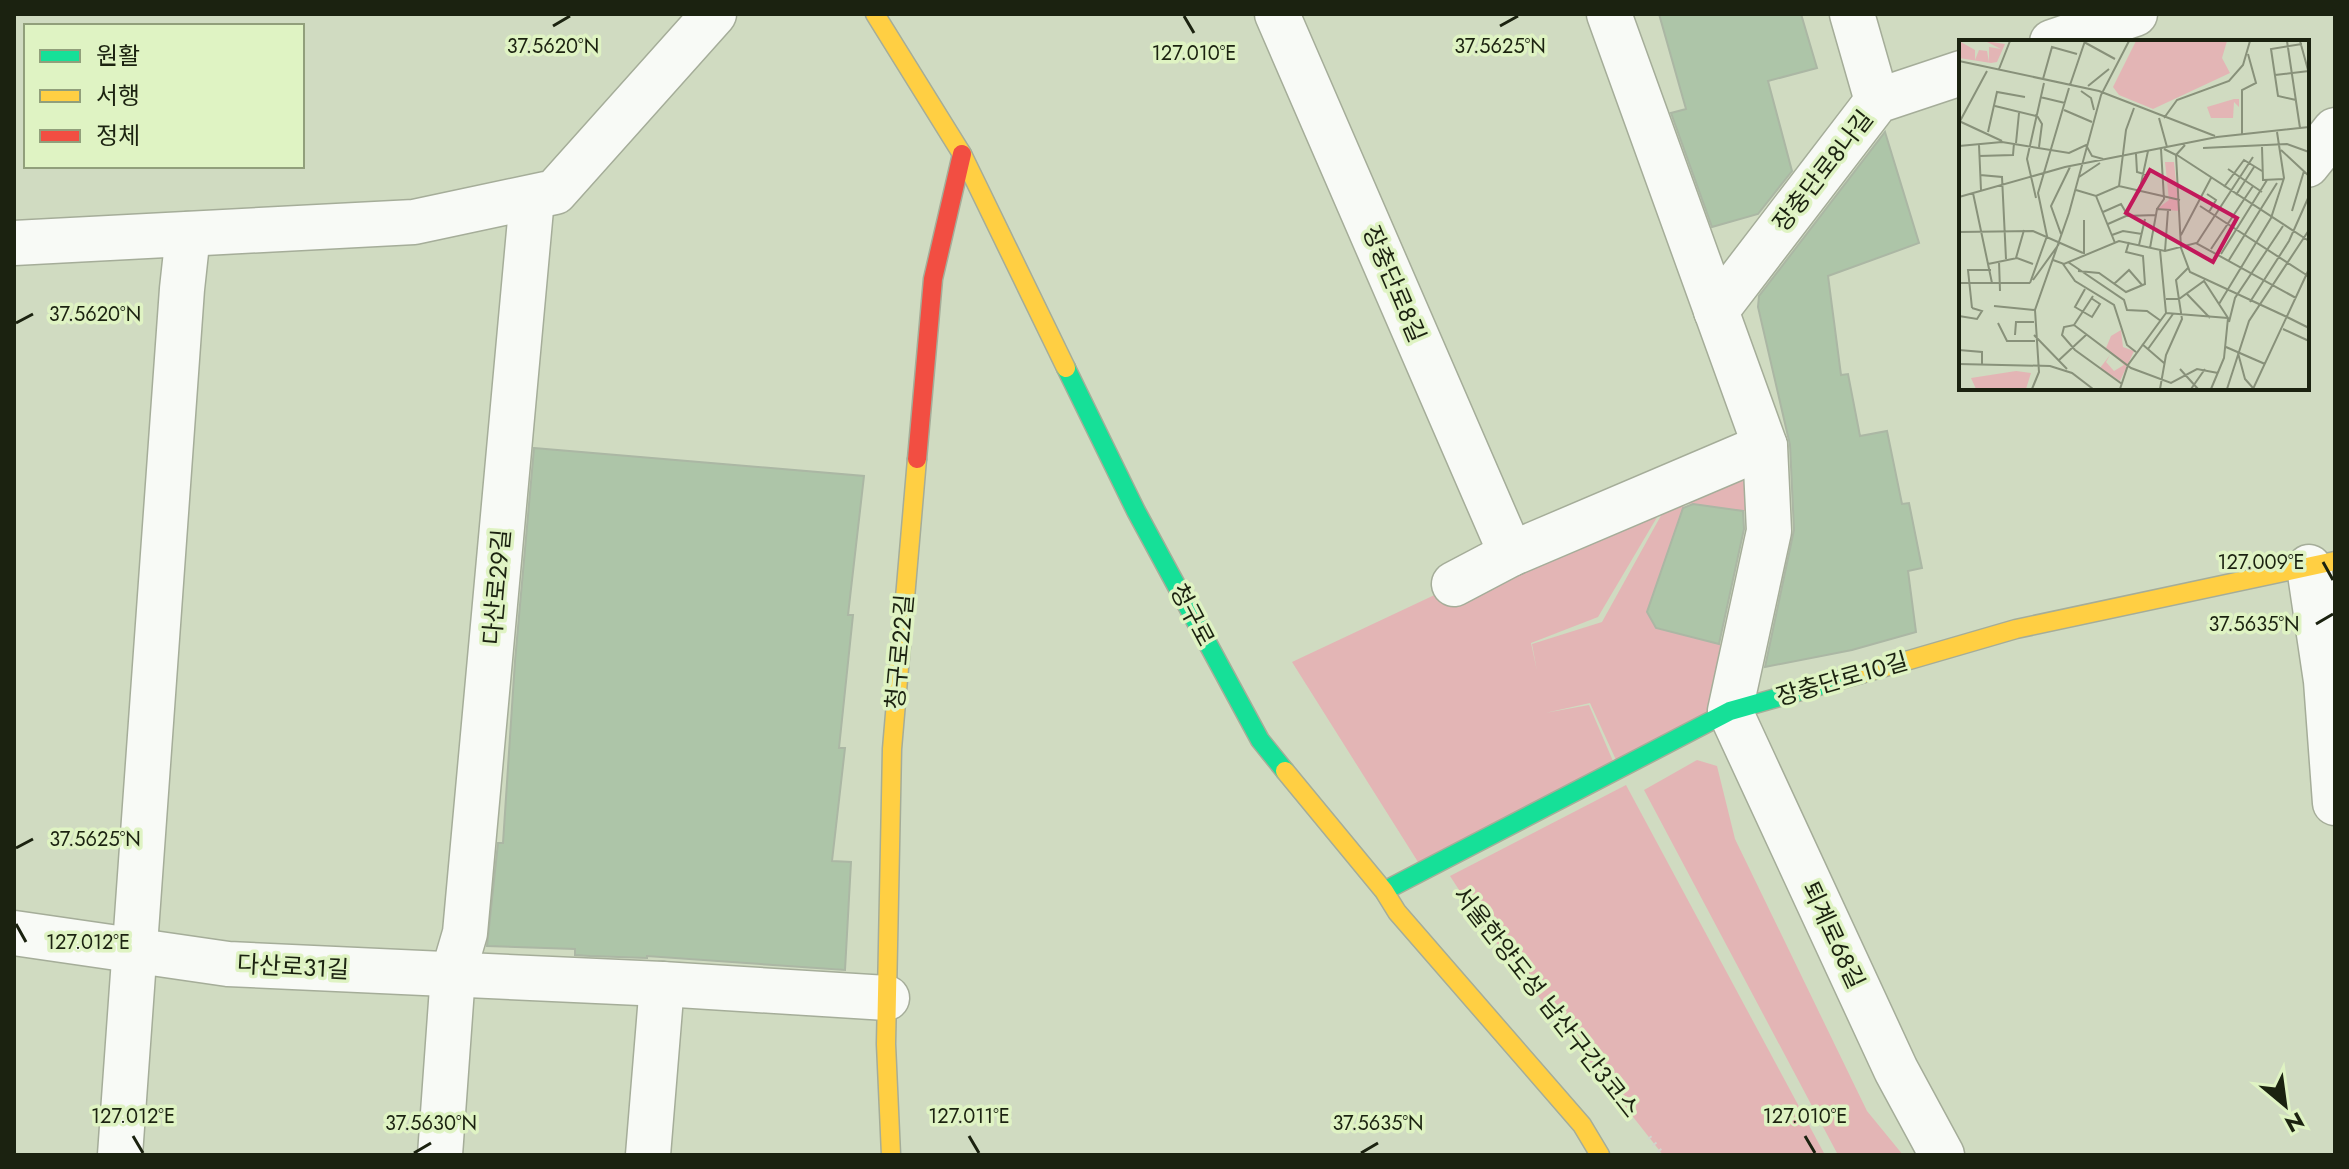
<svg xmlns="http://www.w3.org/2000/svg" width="2349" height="1169" viewBox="0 0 2349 1169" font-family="Jost,'Noto Sans KR',sans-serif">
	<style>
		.green { fill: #e3b5b5 }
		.building { fill: #adc5a8; stroke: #abb7a4; stroke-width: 2 }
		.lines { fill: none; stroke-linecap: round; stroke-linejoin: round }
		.street-casing { stroke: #a5ad99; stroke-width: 47 }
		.fast-casing { stroke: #a5ad99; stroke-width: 21 }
		.slow-casing { stroke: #a5ad99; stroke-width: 21 }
		.jam-casing { stroke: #a5ad99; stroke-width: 21 }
		.path { stroke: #d1d4cc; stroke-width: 5; stroke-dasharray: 2 6; stroke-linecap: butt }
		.street { stroke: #f8faf6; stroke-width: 44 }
		.fast { stroke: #16e098; stroke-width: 18 }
		.slow { stroke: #ffcf43; stroke-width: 18 }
		.jam { stroke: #f24e42; stroke-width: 18 }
		.ticks { fill: none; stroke: #1b2210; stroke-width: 3 }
		.labels { text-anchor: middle; stroke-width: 7; stroke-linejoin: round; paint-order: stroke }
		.street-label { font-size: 24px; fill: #1b2210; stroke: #dff3c3 }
		.inset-road { fill: none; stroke: #88917a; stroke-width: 2 }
		.view { fill: #c2185b; fill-opacity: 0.15; stroke: #c2185b; stroke-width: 4 }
		.inset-edge { fill: none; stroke: #1b2210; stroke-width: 4 }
		.ticks-label { font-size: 20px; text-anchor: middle; fill: #1b2210; stroke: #dff3c3; stroke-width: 7; stroke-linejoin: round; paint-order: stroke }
	</style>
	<rect width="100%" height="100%" fill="#d0dbc1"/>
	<g class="green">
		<polygon points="1751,457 1752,512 1685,503 1647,612 1656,628 1728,646 1719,706 1616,760 1590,703 1545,713 1589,705 1613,761 1418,862 1292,662 1679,480 1598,617 1531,643 1537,671 1532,644 1602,622 1679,483"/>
		<polygon points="1697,760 1717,766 1735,839 1867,1111 1903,1155 1838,1155 1644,790"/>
		<polygon points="1626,785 1825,1155 1663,1155 1480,922 1450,876"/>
	</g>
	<g class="building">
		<polygon points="1659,14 1801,14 1817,68 1768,81 1792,171 1758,214 1712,227 1671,113 1686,109"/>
		<polygon points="1885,132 1919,243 1828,276 1841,375 1848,374 1860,436 1887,431 1902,504 1909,503 1922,568 1908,571 1916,632 1852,650 1765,667 1794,530 1790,445 1758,307 1759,296"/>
		<polygon points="534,448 864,476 848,615 853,615 839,748 845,748 832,861 851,862 845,970 647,956 647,958 590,956 575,955 575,949 487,946 498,843 503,843 515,661"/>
		<polygon points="1693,504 1743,511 1744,529 1719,644 1656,628 1647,612 1683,508"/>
	</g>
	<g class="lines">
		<defs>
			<g id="street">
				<polyline points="1277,14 1511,554"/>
				<polyline points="1852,14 1877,101"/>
				<polyline points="2052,42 2135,14"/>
				<polyline points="2307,165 2335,130"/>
				<polyline points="14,243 414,222 555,192 714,14"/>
				<polyline points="1716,311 1877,101 1961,73"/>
				<polyline points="1765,446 1769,531 1730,711 1896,1070 1942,1155"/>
				<polyline points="2309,567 2326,681 2335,803"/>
				<polyline points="1454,584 1511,554 1765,446 1609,14"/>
				<polyline points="14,933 228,964 662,984 887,998"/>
				<polyline points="120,1155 182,289 188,234"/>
				<polyline points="440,1155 453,974 465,933 532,198"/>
				<polyline points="648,1155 662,984"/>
			</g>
			<g id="fast">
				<polyline points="1066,368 1136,511 1260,740 1285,771"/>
				<polyline points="1384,891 1730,711 1861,674"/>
			</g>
			<g id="slow">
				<polyline points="875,14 962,154 1066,368"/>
				<polyline points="1861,674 2016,629 2335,561"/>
				<polyline points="1285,771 1384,891 1397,912 1582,1125 1600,1155"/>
				<polyline points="891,1155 886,1044 892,749 917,459"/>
			</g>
			<polyline id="jam" points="917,459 933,279 962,154"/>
		</defs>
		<use href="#street" class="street-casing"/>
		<use href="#fast" class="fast-casing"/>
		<use href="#slow" class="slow-casing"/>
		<use href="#jam" class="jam-casing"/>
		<g class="path">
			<polyline points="1467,903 1489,934"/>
			<polyline points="1649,1137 1663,1155"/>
		</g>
		<use href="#street" class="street"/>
		<use href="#fast" class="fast"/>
		<use href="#slow" class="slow"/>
		<use href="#jam" class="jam"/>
	</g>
	<path class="ticks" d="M 1184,16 L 1194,33M 553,26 L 570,16M 1500,26 L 1518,16M 16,323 L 33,314M 2323,562 L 2333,580M 2316,624 L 2333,614M 16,848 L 33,839M 16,924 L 26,942M 133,1136 L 143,1153M 969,1136 L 979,1153M 1805,1136 L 1815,1153M 414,1153 L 431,1143M 1361,1153 L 1378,1143"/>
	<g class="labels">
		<g class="street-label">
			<text transform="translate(1823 171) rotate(-52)" y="8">장충단로8나길</text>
			<text transform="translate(1394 284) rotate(67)" y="8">장충단로8길</text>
			<text transform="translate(497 587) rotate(-85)" y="8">다산로29길</text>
			<text transform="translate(1192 615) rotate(62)" y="8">청구로</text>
			<text transform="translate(900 652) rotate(-85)" y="8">청구로22길</text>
			<text transform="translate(1842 679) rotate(-16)" y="8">장충단로10길</text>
			<text transform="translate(1833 935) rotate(65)" y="8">퇴계로68길</text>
			<text transform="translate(293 967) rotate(3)" y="8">다산로31길</text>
			<text transform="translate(1546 1002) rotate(52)" y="8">서울한양도성 남산구간3코스</text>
		</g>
	</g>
	<g transform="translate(1959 40)">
		<rect width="350" height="350" fill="#d0dbc1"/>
		<path d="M 0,1 L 16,10 L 16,20 L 20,10 L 28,11 L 30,22 L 30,7 L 42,9 L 26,1 L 46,4 L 38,22 L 32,23 L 0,18 ZM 177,1 L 268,1 L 263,18 L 271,33 L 194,69 L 160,55 L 154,47 ZM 275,59 L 280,59 L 280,67 L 275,62 L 274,78 L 252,78 L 248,67 ZM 206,122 L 215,122 L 220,171 L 198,169 L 210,160 ZM 162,290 L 164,307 L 175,311 L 161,341 L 141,328 L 151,315 L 147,322 L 155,331 L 165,325 L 147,308 L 152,296 ZM 57,331 L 72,333 L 67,349 L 17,349 L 12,338 Z" fill="#e3b5b5"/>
		<path class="inset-road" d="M 328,1 L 341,88M 341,1 L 349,30M 125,2 L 156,19M 0,21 L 140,51 L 256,96M 40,29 L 51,1M 316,35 L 350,31M 84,39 L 93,7 L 118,14M 111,45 L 126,1M 129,46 L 150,29M 122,51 L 132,58 L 135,70M 81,57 L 106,63M 337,60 L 319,56 L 312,9 L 343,4M 36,66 L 77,76M 105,70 L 133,82M 77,74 L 83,84 L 80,107M 200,78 L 208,107M 205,78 L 218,60 L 270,41 L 284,25 L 291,1M 0,81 L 43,101M 0,83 L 28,31M 29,92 L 38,52 L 66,57M 283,95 L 283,50 L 297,43 L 289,14M 57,103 L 60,73M 20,105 L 22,150M 0,106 L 43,102 L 110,113 L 127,105 L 133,116 L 144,119M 303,107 L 304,140 L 325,139M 244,108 L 328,104 L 350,112M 205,109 L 217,115 L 226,105M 322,110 L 350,136M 177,114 L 178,132 L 188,135M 217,115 L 222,208 L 231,232 L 328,277M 218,115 L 350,201M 20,116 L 54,115 L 55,103M 269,129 L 303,152M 21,135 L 43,137 L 47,219M 120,137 L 141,123M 160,146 L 167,90 L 175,68M 265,147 L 285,120 L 303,131M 117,150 L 137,156 L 160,146 L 221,160M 14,153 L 33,243M 180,153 L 189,111M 248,154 L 257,160 L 250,172M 277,155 L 295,127M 137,156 L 156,203M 0,157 L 106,127 L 258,97 L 350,87M 77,158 L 68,119 L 85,43M 241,166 L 349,236M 198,169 L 205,159 L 202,109M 333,171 L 345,131M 144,172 L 162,164 L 169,176M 149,184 L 167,176 L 197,175M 0,192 L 74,191 L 124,213M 102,194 L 92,166 L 111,127M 153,195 L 164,191 L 183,194M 222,195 L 252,138M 238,203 L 294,117M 180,205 L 186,179M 191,208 L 198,169 L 212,170M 252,209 L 294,146M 206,211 L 209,170M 125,214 L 125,180M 262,214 L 308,140M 57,218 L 65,190M 94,220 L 105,224 L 160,201 L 206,211 L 237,203 L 337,258M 270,220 L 318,143M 40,221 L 41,251M 109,222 L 165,260 L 168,270 L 188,271 L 202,281M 29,224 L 58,218 L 74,224M 104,224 L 116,241 L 155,265 L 168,305 L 177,312M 119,231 L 140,233 L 167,252 L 186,244 L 184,216 L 167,212 L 170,202M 74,240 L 100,204M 0,243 L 71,243M 71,243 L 88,196 L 79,153 L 110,48M 155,244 L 170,230 L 183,245M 126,249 L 116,267 L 133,277 L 141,264 L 132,258M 227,253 L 251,278M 207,259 L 220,259 L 245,241 L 269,278 L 265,318 L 252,349M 291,262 L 330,201 L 350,156M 260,264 L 312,178 L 325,138 L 318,92M 35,266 L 76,270M 13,268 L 9,230 L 32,230M 207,273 L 269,278M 0,276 L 18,279 L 23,271 L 13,268M 328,277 L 350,288M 270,282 L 276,258 L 324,186M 39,283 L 48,301 L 76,301M 115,285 L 134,256M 324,289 L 350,301M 56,295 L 57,282 L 75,282M 75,295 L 108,329M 183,304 L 205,323M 267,307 L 306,324M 189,309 L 214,274M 0,310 L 23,312 L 23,326M 279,313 L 286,339 L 294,348M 99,321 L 127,295M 0,324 L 91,326 L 113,333 L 134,349M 221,329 L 239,349M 163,344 L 116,310 L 103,295 L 105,287 L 115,285 L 172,328 L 212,343 L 238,329 L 259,333M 73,349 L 80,332 L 76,270 L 110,173 L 142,55 L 170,1M 161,349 L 169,325 L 207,273 L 201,210M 201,349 L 207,315 L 223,279 L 217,240 L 229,228M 232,349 L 246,329M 268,349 L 290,281 L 350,190M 294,349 L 350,229"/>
		<path class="view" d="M 191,130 L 278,178 L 254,222 L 167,173 Z"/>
		<rect width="350" height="350" class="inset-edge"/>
	</g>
	<g class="ticks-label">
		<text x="553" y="53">37.5620°N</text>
		<text x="1500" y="53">37.5625°N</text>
		<text x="1194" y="60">127.010°E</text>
		<text x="95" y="321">37.5620°N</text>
		<text x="2261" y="569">127.009°E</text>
		<text x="2254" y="631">37.5635°N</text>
		<text x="95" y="846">37.5625°N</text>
		<text x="88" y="949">127.012°E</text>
		<text x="133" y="1123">127.012°E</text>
		<text x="969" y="1123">127.011°E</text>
		<text x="1805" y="1123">127.010°E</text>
		<text x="431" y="1130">37.5630°N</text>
		<text x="1378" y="1130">37.5635°N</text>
	</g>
	<rect width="2349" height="1169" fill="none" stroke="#1b2210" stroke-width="32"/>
	<rect x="24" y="24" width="280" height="144" fill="#dff3c3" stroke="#919f7b" stroke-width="2"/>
	<rect x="40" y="50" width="40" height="12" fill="#16e098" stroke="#919f7b" stroke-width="2"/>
	<text x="96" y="64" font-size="24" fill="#1b2210">원활</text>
	<rect x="40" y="90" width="40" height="12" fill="#ffcf43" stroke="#919f7b" stroke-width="2"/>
	<text x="96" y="104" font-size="24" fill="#1b2210">서행</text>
	<rect x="40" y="130" width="40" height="12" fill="#f24e42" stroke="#919f7b" stroke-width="2"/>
	<text x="96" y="144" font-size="24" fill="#1b2210">정체</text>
	<g transform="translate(2285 1105) rotate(151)" stroke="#dff3c3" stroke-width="6" paint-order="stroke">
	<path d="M0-6L14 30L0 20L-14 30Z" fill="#1b2210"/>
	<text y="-12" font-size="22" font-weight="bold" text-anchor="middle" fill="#1b2210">N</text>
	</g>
</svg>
